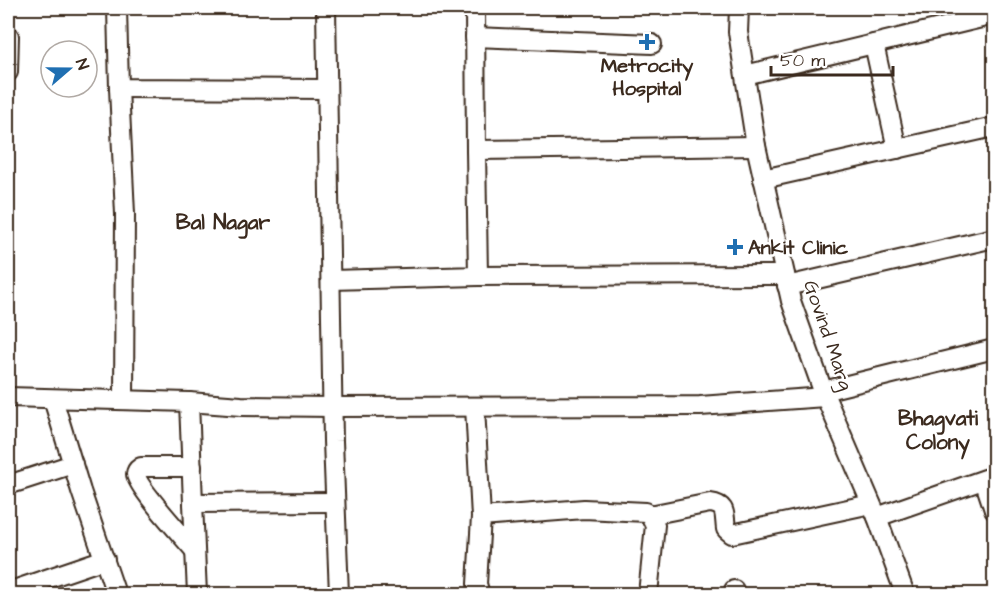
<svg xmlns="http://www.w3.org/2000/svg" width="1002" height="602" viewBox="0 0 1002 602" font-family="'Architects Daughter',sans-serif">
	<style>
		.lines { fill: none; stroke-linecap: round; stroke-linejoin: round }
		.minor-casing { stroke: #3b2a1e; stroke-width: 22 }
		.minor { stroke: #fff; stroke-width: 18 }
		.poi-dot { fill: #1f6fb2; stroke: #fff; stroke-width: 2 }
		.labels { text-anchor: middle; stroke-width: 5; stroke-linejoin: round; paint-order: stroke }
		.poi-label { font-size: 20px; font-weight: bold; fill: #3b2a1e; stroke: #fff }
		.street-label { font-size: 20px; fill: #3b2a1e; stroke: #fff }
		.neighbourhood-label { font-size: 21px; font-weight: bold; fill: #3b2a1e; stroke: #fff }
	</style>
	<rect width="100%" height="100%" fill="#fff"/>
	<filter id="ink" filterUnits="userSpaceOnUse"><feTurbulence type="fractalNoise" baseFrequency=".0167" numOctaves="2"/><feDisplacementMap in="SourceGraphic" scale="12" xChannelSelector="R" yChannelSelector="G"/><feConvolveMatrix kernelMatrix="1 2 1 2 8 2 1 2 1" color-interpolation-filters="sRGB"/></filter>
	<g filter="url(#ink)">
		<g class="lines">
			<defs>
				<g id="minor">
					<polyline points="117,8 119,88 327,89"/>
					<polyline points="326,8 333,441 339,594"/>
					<polyline points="475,8 476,150 756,146"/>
					<polyline points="739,8 738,32 756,146 791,301 823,391 877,517 905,594"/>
					<polyline points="8,35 9,36 8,72"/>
					<polyline points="475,37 652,44"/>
					<polyline points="874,44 897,149"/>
					<polyline points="745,75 994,15"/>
					<polyline points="119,88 125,214 124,400"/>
					<polyline points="763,179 994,127"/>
					<polyline points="478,276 785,275"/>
					<polyline points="331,280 478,276 476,150"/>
					<polyline points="787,286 994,238"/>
					<polyline points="823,391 994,349"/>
					<polyline points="8,397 189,402"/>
					<polyline points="53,399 81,491 116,594"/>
					<polyline points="475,407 481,517 584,509 646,512 650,515 655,525 648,594"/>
					<path d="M 192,467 L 141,467 C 138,469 136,470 136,474 C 136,486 185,539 195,551"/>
					<polyline points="984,480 994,510"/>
					<polyline points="8,485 73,464"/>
					<polyline points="334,502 193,503 189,402 241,406 332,407 700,406 825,397"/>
					<polyline points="193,503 197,594"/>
					<path d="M 650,515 L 710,503 C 727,505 724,514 726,529 L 732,534 L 871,504"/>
					<polyline points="877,517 994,476"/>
					<polyline points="734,590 734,594"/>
					<polyline points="8,592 105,559"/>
					<polyline points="480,594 477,584 481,517"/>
				</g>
			</defs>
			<use href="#minor" class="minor-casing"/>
			<use href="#minor" class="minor"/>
		</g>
	</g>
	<g class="poi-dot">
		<path d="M644 33h6v6h6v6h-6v6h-6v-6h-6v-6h6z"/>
		<path d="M732 238h6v6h6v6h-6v6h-6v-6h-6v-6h6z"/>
	</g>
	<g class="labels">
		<g class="poi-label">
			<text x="647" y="72">Metrocity<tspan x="647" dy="23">Hospital</tspan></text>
			<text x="748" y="254" text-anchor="start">Ankit Clinic</text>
		</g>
		<g class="street-label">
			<text transform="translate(829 335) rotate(71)" y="7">Govind Marg</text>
		</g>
		<g class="neighbourhood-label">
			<text x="223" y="229">Bal Nagar</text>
			<text x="938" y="425">Bhagvati<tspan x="938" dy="24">Colony</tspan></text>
		</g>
	</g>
	<rect width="1002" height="602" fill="none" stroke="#fff" stroke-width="30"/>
	<rect x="15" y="15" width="972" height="572" fill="none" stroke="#3b2a1e" stroke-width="2" filter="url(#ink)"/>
	<g transform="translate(69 69) rotate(70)"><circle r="28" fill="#ffffff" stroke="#b1aaa5" stroke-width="1.5"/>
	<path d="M0-4.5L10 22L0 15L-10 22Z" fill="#1f6fb2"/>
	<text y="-9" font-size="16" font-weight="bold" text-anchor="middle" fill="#3b2a1e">N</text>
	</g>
	<path d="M771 66v9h122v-9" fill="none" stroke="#3b2a1e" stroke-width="3"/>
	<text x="780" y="66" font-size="18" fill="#3b2a1e" stroke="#ffffff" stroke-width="4.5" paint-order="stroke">50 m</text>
</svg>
